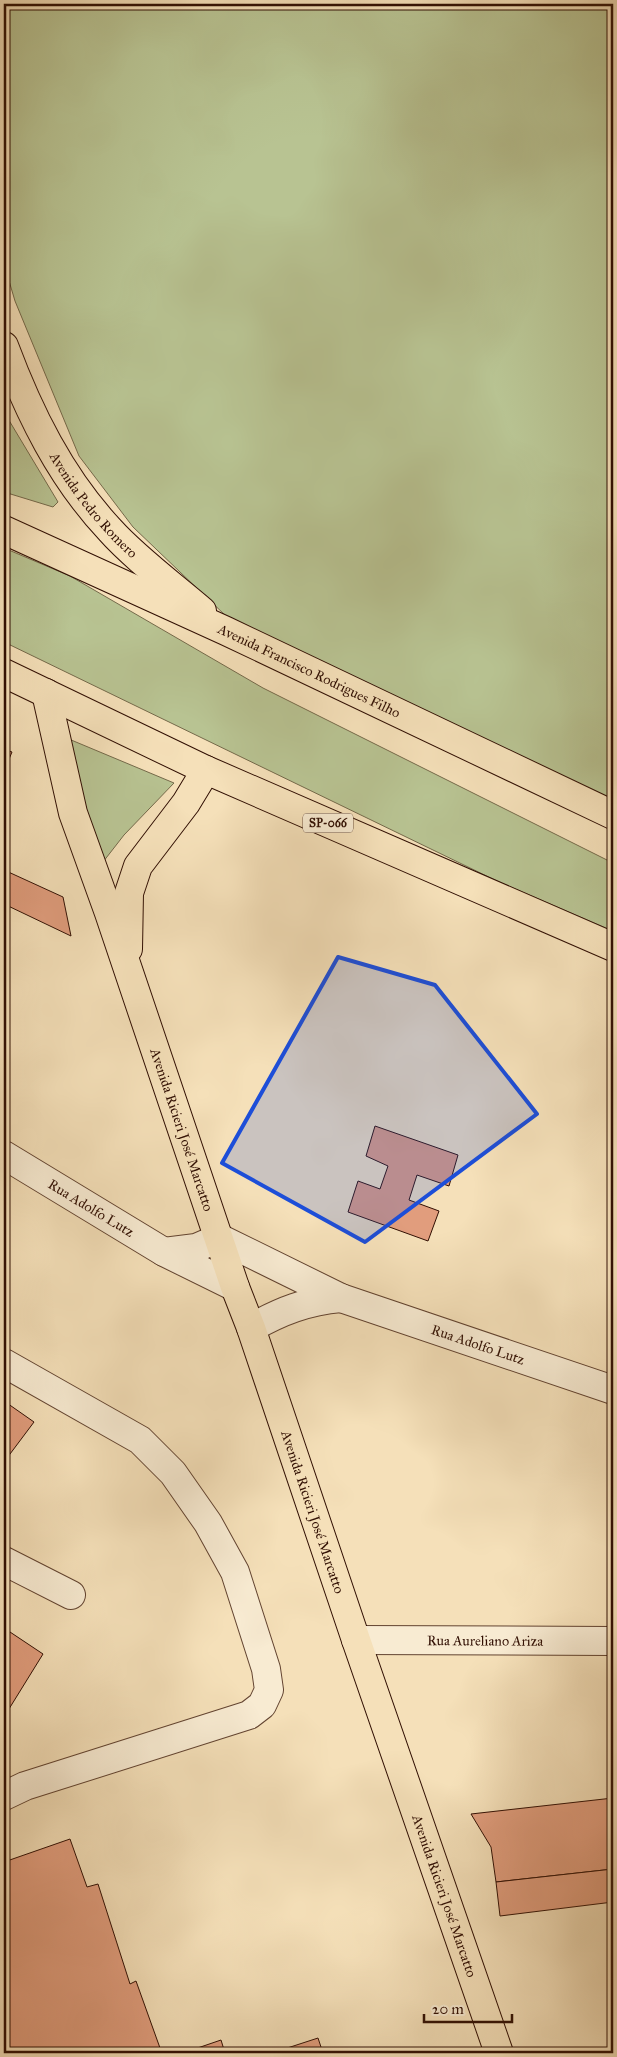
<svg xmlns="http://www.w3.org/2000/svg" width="617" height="2057" viewBox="0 0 617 2057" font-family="'IM FELL Great Primer',serif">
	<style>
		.green { fill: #b8c392; stroke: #74694a }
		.building { fill: #e19d7d; stroke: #310f03 }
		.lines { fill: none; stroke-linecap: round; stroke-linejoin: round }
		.minor-casing { stroke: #624330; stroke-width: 30 }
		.major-casing { stroke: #310f03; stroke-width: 30 }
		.minor { stroke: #f8ebd2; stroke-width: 28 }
		.major { stroke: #f5e0b9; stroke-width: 28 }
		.marked { fill: #1d4ed8; fill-opacity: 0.2; stroke: #1d4ed8; stroke-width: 4; stroke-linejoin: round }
		.labels { text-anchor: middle; stroke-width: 4.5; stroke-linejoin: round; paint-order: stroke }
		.shield { fill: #f8ebd2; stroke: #6d5141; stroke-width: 1 }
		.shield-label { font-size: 12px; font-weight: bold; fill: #310f03 }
		.street-label { font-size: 14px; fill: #310f03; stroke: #f8ebd2 }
	</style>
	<rect width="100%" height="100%" fill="#f5e0b9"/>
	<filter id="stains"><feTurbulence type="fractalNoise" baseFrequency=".004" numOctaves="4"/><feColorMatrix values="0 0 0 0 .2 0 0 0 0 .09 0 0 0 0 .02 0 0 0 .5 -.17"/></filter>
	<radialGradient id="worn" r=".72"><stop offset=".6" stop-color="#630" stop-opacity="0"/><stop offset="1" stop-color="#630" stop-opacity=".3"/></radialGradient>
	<g class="green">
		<polygon points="4,4 613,4 613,823 227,617 133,527 79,456 15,301 4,264"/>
		<polygon points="4,412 58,502 53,507 4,492"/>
		<polygon points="4,548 70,576 263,688 613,863 613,931 499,882 4,642"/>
		<polygon points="64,737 174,783 124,835 103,862"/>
	</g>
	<g class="building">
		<polygon points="4,749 12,752 4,771"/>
		<polygon points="4,870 63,897 71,936 4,904"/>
		<polygon points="375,1126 458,1155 449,1186 417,1175 409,1200 439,1211 428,1241 348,1212 358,1181 380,1189 388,1166 366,1156"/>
		<polygon points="4,1401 34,1422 4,1462"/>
		<polygon points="4,1628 43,1654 4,1717"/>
		<polygon points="613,1798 613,1869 496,1882 491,1847 471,1814"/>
		<polygon points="70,1839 87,1887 98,1884 130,1984 136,1981 160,2048 151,2051 151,2053 4,2053 4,1862"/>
		<polygon points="613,1869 613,1902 500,1916 496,1882"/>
		<polygon points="318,2038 323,2053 272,2053"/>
		<polygon points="221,2040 225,2053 183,2053"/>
	</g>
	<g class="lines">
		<defs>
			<g id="minor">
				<path id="s1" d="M 4,1155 L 164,1252 L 235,1287"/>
				<path id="s2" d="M 164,1252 L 196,1248 L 219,1238 L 341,1298 L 613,1390"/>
				<path d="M 251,1328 C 281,1311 307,1301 341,1298"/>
				<polyline points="4,1363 140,1440 173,1473 208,1523 235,1572 266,1669 269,1690 262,1705 249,1715 25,1786 4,1796"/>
				<polyline points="4,1561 71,1595"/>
				<path id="s3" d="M 356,1640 L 613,1641"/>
			</g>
			<g id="major">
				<path id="s4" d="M 4,346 C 29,413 61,478 110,530 C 135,558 173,586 202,611"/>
				<path id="s5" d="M 4,530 L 226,631 L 613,815"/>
				<polyline points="4,673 206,770 613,947"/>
				<path id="s6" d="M 46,693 L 73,813 L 109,913 L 235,1287 L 251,1328 L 356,1640 L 499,2053"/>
				<polyline points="128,949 129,893 138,866 186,803 206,770"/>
			</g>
		</defs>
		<use href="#minor" class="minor-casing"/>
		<use href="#major" class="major-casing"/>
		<use href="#minor" class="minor"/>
		<use href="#major" class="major"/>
	</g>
	<path class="marked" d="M 338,957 L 435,985 L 537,1114 L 365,1242 L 222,1163 Z"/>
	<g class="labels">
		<rect class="shield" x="303" y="813.5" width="50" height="19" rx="4"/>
		<g class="shield-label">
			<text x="328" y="827">SP-066</text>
		</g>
		<g class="street-label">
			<text dy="5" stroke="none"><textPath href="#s4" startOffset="184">Avenida Pedro Romero</textPath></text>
			<text dy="5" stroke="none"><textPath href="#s5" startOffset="336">Avenida Francisco Rodrigues Filho</textPath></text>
			<text dy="5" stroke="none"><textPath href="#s6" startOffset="458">Avenida Ricieri José Marcatto</textPath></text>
			<text dy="5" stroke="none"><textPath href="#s1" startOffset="102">Rua Adolfo Lutz</textPath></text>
			<text dy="5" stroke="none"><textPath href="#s2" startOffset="338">Rua Adolfo Lutz</textPath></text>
			<text dy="5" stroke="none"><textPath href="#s6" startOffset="862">Avenida Ricieri José Marcatto</textPath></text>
			<text dy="5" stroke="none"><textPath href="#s3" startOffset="129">Rua Aureliano Ariza</textPath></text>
			<text dy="5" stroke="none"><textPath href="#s6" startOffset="1268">Avenida Ricieri José Marcatto</textPath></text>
		</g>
	</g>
	<rect width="617" height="2057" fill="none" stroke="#f5e0b9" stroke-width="20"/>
	<rect x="5" y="5" width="607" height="2047" fill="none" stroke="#310f03" stroke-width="2.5"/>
	<rect x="10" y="10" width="597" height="2037" fill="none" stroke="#310f03"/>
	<path d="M424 2014v8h88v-8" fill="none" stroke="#310f03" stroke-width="2.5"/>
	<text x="432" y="2014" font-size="15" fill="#310f03" stroke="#f8ebd2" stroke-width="4" paint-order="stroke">20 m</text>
	<rect width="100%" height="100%" filter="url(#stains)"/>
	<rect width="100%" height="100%" fill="url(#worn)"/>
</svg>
